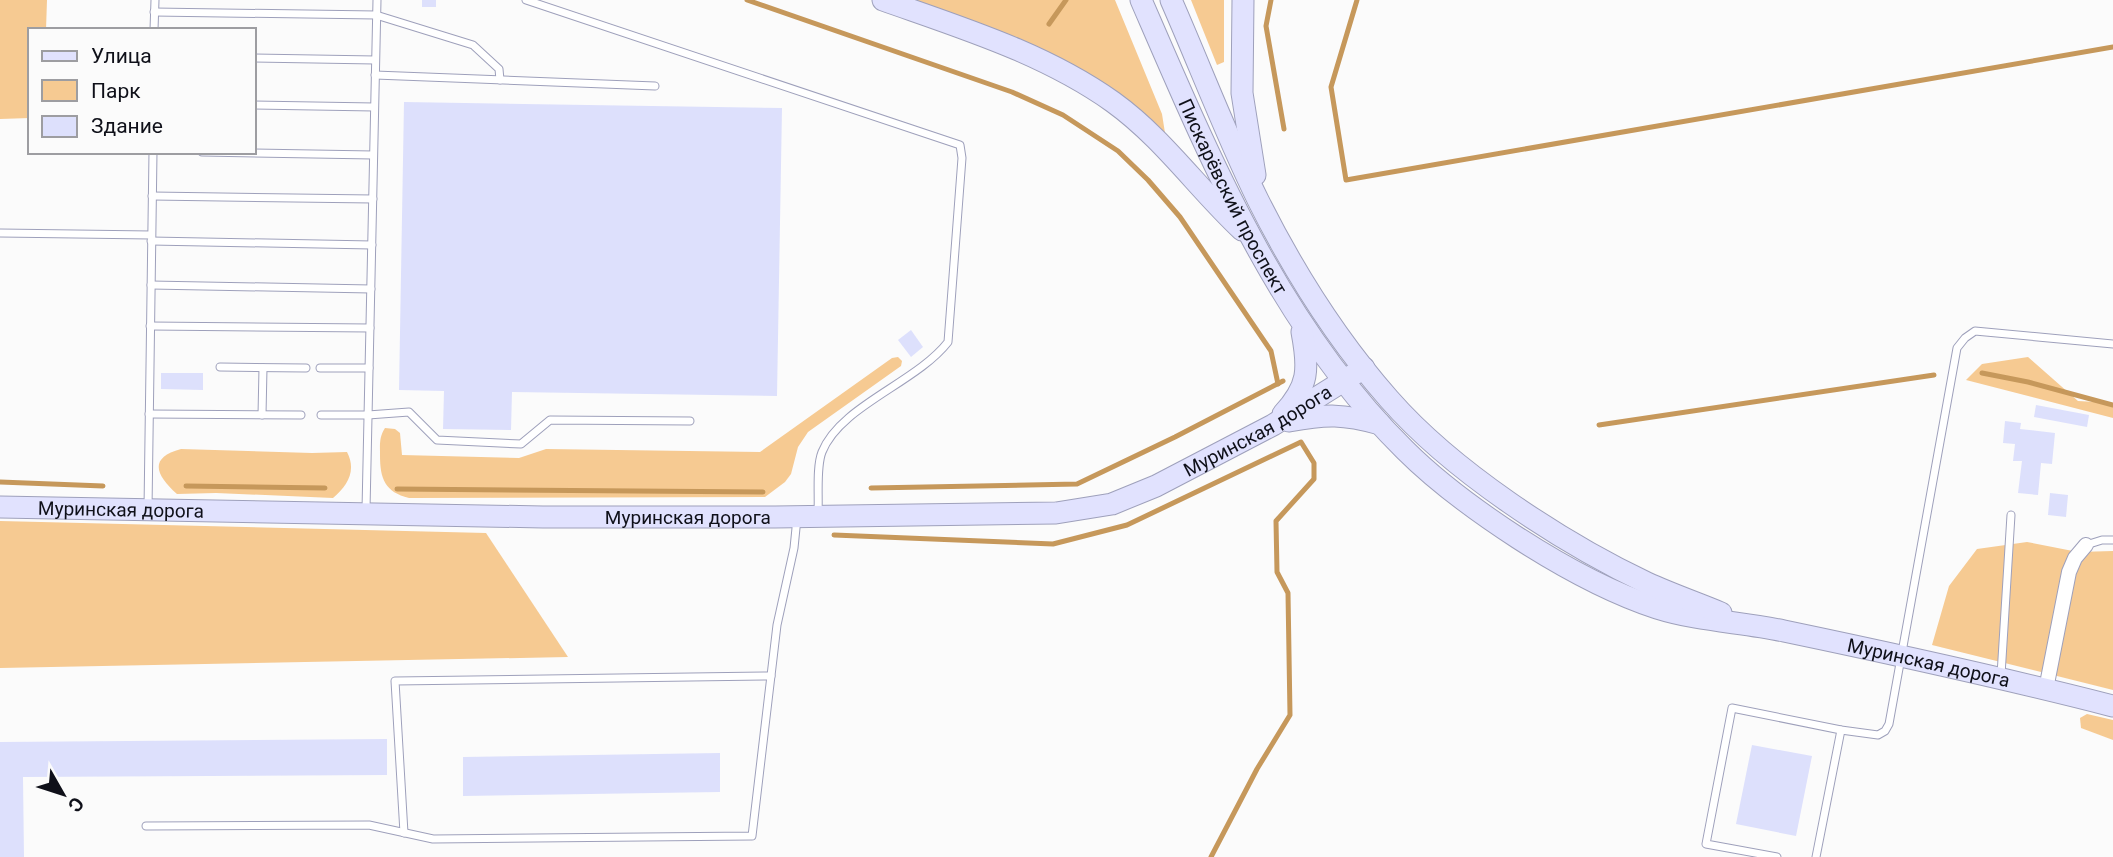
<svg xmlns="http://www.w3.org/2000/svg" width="2113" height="857" viewBox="0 0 2113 857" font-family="Roboto,sans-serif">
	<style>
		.green { fill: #f6ca92 }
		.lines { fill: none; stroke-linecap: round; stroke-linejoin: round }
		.stream { stroke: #c6985b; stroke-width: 5 }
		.building { fill: #dde0fc }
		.lane-casing { stroke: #9ea0bb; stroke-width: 9 }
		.street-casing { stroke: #9ea0bb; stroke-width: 16 }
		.secondary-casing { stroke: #9ea0bb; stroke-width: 23 }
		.lane { stroke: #fff; stroke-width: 7 }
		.street { stroke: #fff; stroke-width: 14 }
		.secondary { stroke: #e1e2fe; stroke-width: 21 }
		.labels { text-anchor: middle; stroke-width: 6; stroke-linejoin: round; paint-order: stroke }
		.street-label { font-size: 19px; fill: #0f1019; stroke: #fbfbfb }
	</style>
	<rect width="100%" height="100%" fill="#fbfbfb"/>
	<g class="green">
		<polygon points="0,0 47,0 46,30 30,30 30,118 0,119"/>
		<polygon points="907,0 1115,0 1162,114 1165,133 1078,68"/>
		<polygon points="1191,0 1224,0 1224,62 1217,65"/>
		<path d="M 898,357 L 902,361 L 901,366 L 808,432 L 798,447 L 791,474 L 785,482 L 765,497 L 409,498 C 385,492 380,479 380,455 C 380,445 379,437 385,428 L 395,429 L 400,433 L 402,455 L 519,458 L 546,449 L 760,452 L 892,358 Z"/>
		<polygon points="2028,357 2078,401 2113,403 2113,418 1966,380 1982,364"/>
		<path d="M 181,449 L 312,453 L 347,452 C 357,471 347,486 333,498 L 216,493 L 177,494 C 156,475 148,458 181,449 Z"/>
		<polygon points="0,521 486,533 568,657 0,668"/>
		<polygon points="2027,542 2078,552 2113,551 2113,690 1932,645 1949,586 1977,549"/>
		<polygon points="2087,714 2113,720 2113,740 2081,728 2080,718"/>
	</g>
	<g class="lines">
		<g class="stream">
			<polyline points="747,0 1012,92 1063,115 1118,151 1148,180 1180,217 1271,351 1278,384"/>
			<polyline points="1271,0 1266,26 1284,129"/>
			<polyline points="1357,0 1331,87 1346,180 2113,47"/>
			<polyline points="1049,24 1066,0"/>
			<polyline points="1982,373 2028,382 2113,405"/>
			<polyline points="1599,425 1934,375"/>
			<polyline points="0,482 103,486"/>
			<polyline points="186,486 325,488"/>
			<polyline points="871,488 1077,484 1175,437 1283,381"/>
			<polyline points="397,489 763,492"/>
			<polyline points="834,535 1053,544 1127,525 1301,442 1314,463 1314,479 1276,521 1277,572 1288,593 1290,715 1257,769 1211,857"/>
		</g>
	</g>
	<g class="building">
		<rect x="422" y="0" width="14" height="7"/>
		<polygon points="404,102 782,108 777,396 512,392 511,430 443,429 444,391 399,390"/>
		<polygon points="911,330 923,347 911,357 898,340"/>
		<polygon points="161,373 203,373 203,390 161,389"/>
		<polygon points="2036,405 2089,415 2087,427 2034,417"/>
		<polygon points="2005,421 2021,423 2020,429 2055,433 2052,464 2041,463 2038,495 2018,493 2022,461 2013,461 2015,444 2003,443"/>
		<polygon points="2050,493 2068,495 2066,517 2048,515"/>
		<polygon points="387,739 387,775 23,777 24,857 0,857 0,742"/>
		<polygon points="1752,745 1812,756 1796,836 1736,824"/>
		<polygon points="720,753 720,792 463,796 463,757"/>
	</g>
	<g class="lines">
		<defs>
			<g id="lane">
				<path d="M 526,0 L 960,145 L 962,158 L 948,342 C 916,383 840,406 822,452 C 816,467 819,496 818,512"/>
				<polyline points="154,12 376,15 473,45 499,69 500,80"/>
				<polyline points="154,30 155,0"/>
				<polyline points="254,58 375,60"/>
				<polyline points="375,75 655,86"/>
				<polyline points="254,105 374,107"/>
				<polyline points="202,152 373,155"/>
				<polyline points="152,196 373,199"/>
				<polyline points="0,233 151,235"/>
				<polyline points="151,241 372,245"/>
				<polyline points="151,285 371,289"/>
				<polyline points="150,326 370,328"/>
				<polyline points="220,367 306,368"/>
				<polyline points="320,368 369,368"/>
				<polyline points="149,414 301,415"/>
				<polyline points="262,415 263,368"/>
				<polyline points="321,415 368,415 409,412 437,440 521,444 550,420 690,421"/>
				<polyline points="148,509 153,152"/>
				<polyline points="366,510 377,0"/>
				<polyline points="2086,545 2102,540 2113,540"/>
				<polyline points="2001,675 2011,515"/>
				<polyline points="146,826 369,825 433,839 752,836 777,625 794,548 797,518"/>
				<polyline points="404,833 395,681 771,676"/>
				<polyline points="1777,857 1706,844 1732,708 1841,730 1878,735 1885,731 1889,724 1957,348 1965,338 1975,331 2113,344"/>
				<polyline points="1816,857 1841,730"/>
			</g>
			<polyline id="street" points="2046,689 2069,572 2075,558 2086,545"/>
			<g id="secondary">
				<path d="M 883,0 C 962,28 1044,53 1113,102 C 1163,138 1198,189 1242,230"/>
				<path id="s1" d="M 1141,0 C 1210,159 1279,326 1405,450 C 1439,484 1478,512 1518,538 C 1560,565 1608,592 1657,608 C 1698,621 1742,622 1784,631 C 1894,654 2004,678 2113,706"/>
				<path d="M 1171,0 C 1200,66 1226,135 1258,200 C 1293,270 1337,340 1389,399 C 1452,471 1561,542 1647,583 C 1671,594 1697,603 1721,613"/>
				<polyline points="1243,0 1242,93 1255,175"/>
				<path d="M 1283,414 C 1309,386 1309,369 1302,332"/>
				<path d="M 1289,421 C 1327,414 1343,414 1380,424"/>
				<path id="s2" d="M 0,507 L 543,517 L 775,517 L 1056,513 L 1112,504 L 1156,486 L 1273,425 L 1364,368"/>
			</g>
		</defs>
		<use href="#lane" class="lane-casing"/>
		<use href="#street" class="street-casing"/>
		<use href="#secondary" class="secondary-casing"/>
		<use href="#lane" class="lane"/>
		<use href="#street" class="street"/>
		<use href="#secondary" class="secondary"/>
	</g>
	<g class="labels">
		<g class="street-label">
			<text dy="7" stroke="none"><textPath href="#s1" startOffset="217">Пискарёвский проспект</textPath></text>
			<text dy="7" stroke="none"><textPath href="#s2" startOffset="1276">Муринская дорога</textPath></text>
			<text dy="7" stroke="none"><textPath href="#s2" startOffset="121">Муринская дорога</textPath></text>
			<text dy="7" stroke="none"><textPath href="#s2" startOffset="688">Муринская дорога</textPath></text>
			<text dy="7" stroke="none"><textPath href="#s1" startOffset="1102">Муринская дорога</textPath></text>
		</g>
	</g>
	<rect x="28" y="28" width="228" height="126" fill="#fbfbfb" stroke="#9d9da1" stroke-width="2"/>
	<rect x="42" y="51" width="35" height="10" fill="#e1e2fe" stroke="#9d9da1" stroke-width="2"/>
	<text x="91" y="63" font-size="21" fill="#0f1019">Улица</text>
	<rect x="42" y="80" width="35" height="21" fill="#f6ca92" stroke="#9d9da1" stroke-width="2"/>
	<text x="91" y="98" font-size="21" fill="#0f1019">Парк</text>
	<rect x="42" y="116" width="35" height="21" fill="#dde0fc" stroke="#9d9da1" stroke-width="2"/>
	<text x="91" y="133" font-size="21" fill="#0f1019">Здание</text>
	<g transform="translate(63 794) rotate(129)" stroke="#fbfbfb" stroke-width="5" paint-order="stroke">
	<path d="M0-5L12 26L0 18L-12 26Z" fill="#0f1019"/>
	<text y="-10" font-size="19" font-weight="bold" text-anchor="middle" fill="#0f1019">С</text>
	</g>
</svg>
